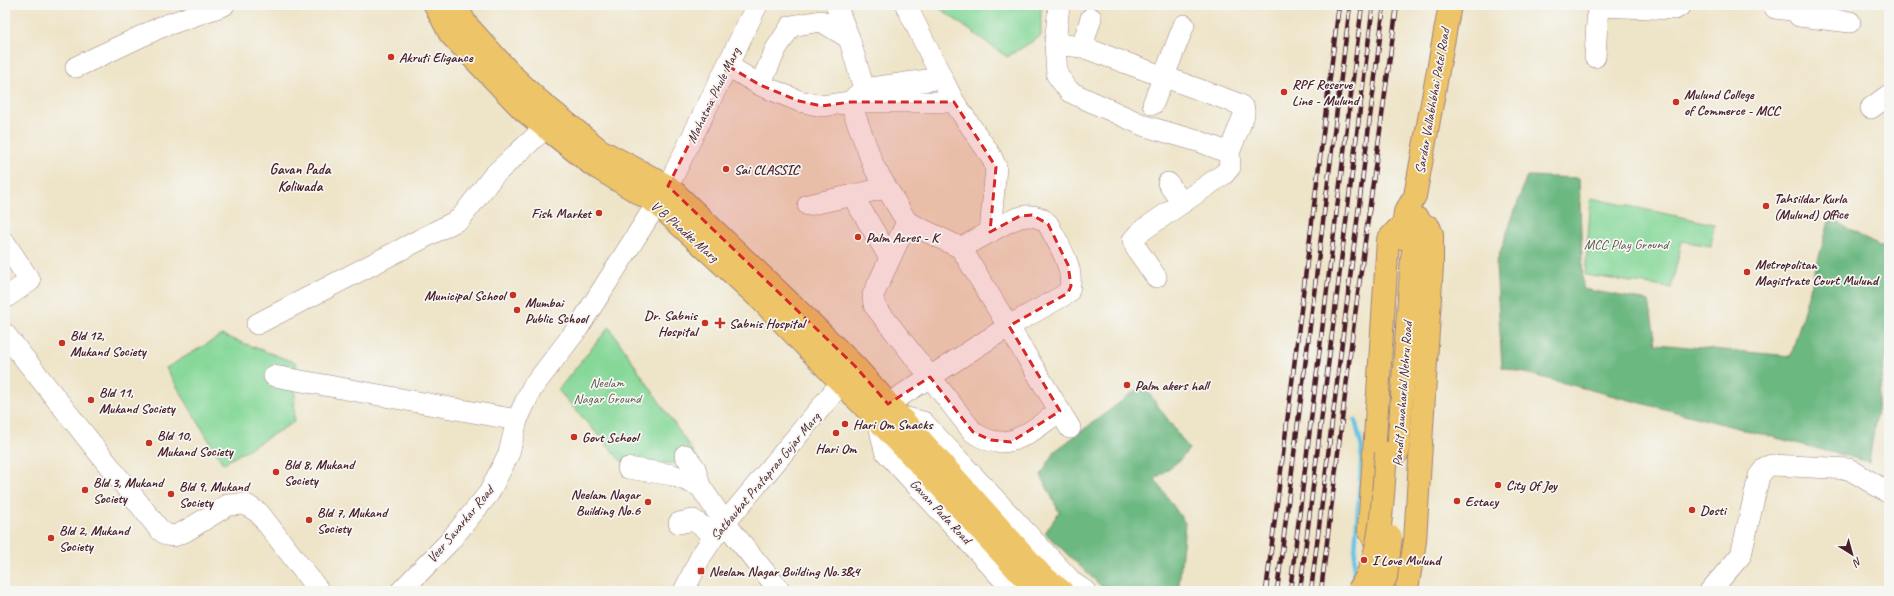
<svg xmlns="http://www.w3.org/2000/svg" width="1894" height="596" viewBox="0 0 1894 596" font-family="Caveat,sans-serif">
	<style>
		.green { fill: #86d899; stroke: #687c62 }
		.forest { fill: #6cb881; stroke: #5b6c56 }
		.lines { fill: none; stroke-linecap: round; stroke-linejoin: round }
		.stream { stroke: #67c4e5; stroke-width: 4.5 }
		.minor-casing { stroke: #9c827a; stroke-width: 22 }
		.major-casing { stroke: #9c827a; stroke-width: 24 }
		.minor { stroke: #fff; stroke-width: 21 }
		.major { stroke: #eec469; stroke-width: 22 }
		.rail-casing { stroke: #4a1f2b; stroke-width: 4.5 }
		.rail { stroke: #f6f6f2; stroke-width: 3; stroke-dasharray: 9; stroke-linecap: butt }
		.major-bridge-casing { stroke: #9c827a; stroke-width: 24; stroke-linecap: butt }
		.major-bridge { stroke: #eec469; stroke-width: 22 }
		.marked { fill: #d62828; fill-opacity: 0.2; stroke: #d62828; stroke-width: 3; stroke-dasharray: 8 5; stroke-linejoin: round }
		.poi-dot { fill: #c8321e; stroke: #f6f6f2; stroke-width: 1.5 }
		.labels { text-anchor: middle; stroke-width: 3.5; stroke-linejoin: round; paint-order: stroke }
		.poi-label { font-size: 14px; font-weight: bold; fill: #4a1f2b; stroke: #f6f6f2; text-anchor: start }
		.street-label { font-size: 14px; fill: #4a1f2b; stroke: #f6f6f2 }
		.park-label { font-size: 14px; fill: #5c564c; stroke: #f6f6f2 }
		.neighbourhood-label { font-size: 15px; font-weight: bold; fill: #4a1f2b; stroke: #f6f6f2 }
	</style>
	<rect width="100%" height="100%" fill="#f6f6f2"/>
	<filter id="ink" filterUnits="userSpaceOnUse"><feTurbulence type="fractalNoise" baseFrequency=".025" numOctaves="2"/><feDisplacementMap in="SourceGraphic" scale="8" xChannelSelector="R" yChannelSelector="G"/><feConvolveMatrix kernelMatrix="1 2 1 2 8 2 1 2 1" color-interpolation-filters="sRGB"/></filter>
	<filter id="wash" filterUnits="userSpaceOnUse"><feTurbulence type="fractalNoise" baseFrequency=".012" numOctaves="4" result="noise"/><feDisplacementMap in="SourceGraphic" scale="16" xChannelSelector="R" yChannelSelector="G"/><feGaussianBlur stdDeviation="0.9" result="paint"/><feColorMatrix in="noise" values="0 0 0 0 0 0 0 0 0 0 0 0 0 0 0 0 0 1.4 0 .05"/><feComposite in="paint" operator="in"/></filter>
	<g filter="url(#wash)">
		<rect width="100%" height="100%" fill="#eee4c8"/>
		<g class="green">
			<polygon points="935,5 1044,5 1041,11 1041,36 1007,57"/>
			<polygon points="1591,198 1714,224 1711,246 1682,241 1671,288 1585,275"/>
			<polygon points="609,327 702,465 621,461 558,390"/>
			<polygon points="222,335 296,363 294,422 223,464 166,368"/>
		</g>
		<g class="forest">
			<polygon points="1527,176 1579,178 1583,289 1649,301 1656,344 1791,356 1830,218 1878,246 1889,246 1889,341 1887,343 1869,462 1502,367 1496,264"/>
			<polygon points="1143,385 1189,449 1181,459 1155,479 1185,523 1179,585 1171,591 1123,591 1101,586 1045,533 1059,512 1041,475 1055,451"/>
		</g>
		<g class="lines">
			<polyline class="stream" points="1353,581 1362,448 1355,420"/>
		</g>
	</g>
	<g filter="url(#ink)">
		<g class="lines">
			<defs>
				<g id="minor">
					<polyline points="836,5 849,38 864,89 850,102"/>
					<polyline points="906,5 942,78"/>
					<polyline points="1059,5 1055,44 1057,75 1070,92 1145,126 1201,142 1229,153 1230,167 1224,174 1140,232 1133,240 1136,248 1156,277"/>
					<polyline points="1598,6 1675,9 1681,5"/>
					<polyline points="1775,8 1799,11"/>
					<polyline points="1799,16 1850,22"/>
					<polyline points="1055,44 1082,47 1239,104 1244,109 1244,115 1229,153"/>
					<polyline points="1082,47 1091,18"/>
					<polyline points="1595,57 1598,5"/>
					<polyline points="728,66 760,85 799,101 822,106 850,102 954,102 991,156 996,167 990,232 961,248 1070,428"/>
					<polyline points="76,67 161,27 224,5"/>
					<polyline points="760,85 776,49 791,26 821,21 849,38"/>
					<polyline points="864,89 942,78 954,102"/>
					<polyline points="850,102 874,167 907,222 961,248"/>
					<polyline points="1153,104 1184,25"/>
					<polyline points="1871,108 1889,95"/>
					<polyline points="1168,183 1182,203"/>
					<polyline points="852,195 890,258"/>
					<polyline points="808,205 886,188"/>
					<path d="M 907,222 L 873,295 L 874,305 L 973,432 C 1007,457 1032,430 1060,411"/>
					<polyline points="5,243 30,281 5,298"/>
					<polyline points="257,324 460,219 494,175 558,116"/>
					<polyline points="5,334 159,529 167,535 174,536 184,532 228,505 245,504 259,513 319,591"/>
					<polyline points="274,376 517,420"/>
					<path d="M 888,404 L 1009,326 L 1068,293 C 1077,270 1058,244 1048,224 C 1030,206 1008,222 990,232"/>
					<polyline points="898,416 923,422 1073,583 1085,591"/>
					<polyline points="879,425 885,451 1014,591"/>
					<polyline points="685,455 695,468 700,486 725,523 780,591"/>
					<polyline points="628,468 673,475 700,486"/>
					<polyline points="679,523 693,520 715,535"/>
					<polyline points="401,591 449,542 489,493 509,453 517,420 532,388 578,328 668,186 757,5"/>
					<polyline points="684,591 701,556 715,535 852,370"/>
					<polyline points="1710,591 1741,555 1759,476 1766,467 1772,465 1849,469 1889,493"/>
				</g>
				<g id="major">
					<polyline points="435,5 450,34 523,110 591,164 657,204 762,301 927,472 1036,591"/>
					<polyline points="456,5 466,24 512,75 535,97 600,150 668,186 809,321 855,366 1042,575 1062,591"/>
					<path d="M 1417,222 L 1429,227 L 1432,234 L 1432,265 L 1415,541 L 1408,583 L 1382,554 L 1369,530 L 1388,240 C 1398,227 1400,225 1417,222 Z"/>
					<polyline points="1402,238 1405,212 1415,196 1450,5"/>
					<polyline points="1398,452 1412,258 1418,219"/>
				</g>
			</defs>
			<use href="#minor" class="minor-casing"/>
			<use href="#major" class="major-casing"/>
			<use href="#minor" class="minor"/>
			<use href="#major" class="major"/>
			<defs>
				<g id="rail">
					<polyline points="1266,591 1339,5"/>
					<polyline points="1277,591 1350,5"/>
					<polyline points="1290,591 1362,5"/>
					<polyline points="1300,591 1373,5"/>
					<polyline points="1311,591 1384,5"/>
					<polyline points="1321,591 1353,330 1397,5"/>
				</g>
			</defs>
			<use href="#rail" class="rail-casing"/>
			<use href="#rail" class="rail"/>
			<defs>
				<g id="major-bridge">
					<path d="M 1358,591 C 1384,554 1382,496 1386,453"/>
					<polyline points="1378,591 1386,577 1391,537"/>
				</g>
			</defs>
			<use href="#major-bridge" class="major-bridge-casing"/>
			<use href="#major-bridge" class="major-bridge"/>
		</g>
	</g>
	<path class="marked" d="M 728,66 L 760,85 L 799,101 L 822,106 L 850,102 L 954,102 L 996,167 L 990,232 L 1020,216 L 1032,215 L 1048,224 L 1068,265 L 1071,286 L 1068,293 L 1009,326 L 1060,411 L 1011,442 L 991,440 L 973,432 L 930,377 L 888,404 L 855,366 L 668,186 Z"/>
	<g class="poi-dot">
		<circle cx="391" cy="57" r="4"/>
		<circle cx="1284" cy="92" r="4"/>
		<circle cx="1676" cy="102" r="4"/>
		<circle cx="726" cy="169" r="4"/>
		<circle cx="1766" cy="206" r="4"/>
		<circle cx="599" cy="213" r="4"/>
		<circle cx="858" cy="237" r="4"/>
		<circle cx="1747" cy="272" r="4"/>
		<circle cx="513" cy="295" r="4"/>
		<circle cx="517" cy="310" r="4"/>
		<circle cx="705" cy="323" r="4"/>
		<path d="M718 317h4v4h4v4h-4v4h-4v-4h-4v-4h4z"/>
		<circle cx="62" cy="343" r="4"/>
		<circle cx="1127" cy="385" r="4"/>
		<circle cx="91" cy="400" r="4"/>
		<circle cx="845" cy="424" r="4"/>
		<circle cx="836" cy="433" r="4"/>
		<circle cx="574" cy="437" r="4"/>
		<circle cx="149" cy="443" r="4"/>
		<circle cx="276" cy="472" r="4"/>
		<circle cx="1498" cy="485" r="4"/>
		<circle cx="85" cy="490" r="4"/>
		<circle cx="171" cy="494" r="4"/>
		<circle cx="1457" cy="501" r="4"/>
		<circle cx="648" cy="502" r="4"/>
		<circle cx="1692" cy="510" r="4"/>
		<circle cx="309" cy="520" r="4"/>
		<circle cx="51" cy="538" r="4"/>
		<circle cx="1364" cy="560" r="4"/>
		<rect x="697" y="567" width="8" height="8" rx="2"/>
	</g>
	<g class="labels">
		<g class="poi-label">
			<text x="399" y="62">Akruti Eligance</text>
			<text x="1292" y="89">RPF Reserve<tspan x="1292" dy="16">Line - Mulund</tspan></text>
			<text x="1684" y="99">Mulund College<tspan x="1684" dy="16">of Commerce - MCC</tspan></text>
			<text x="734" y="174">Sai CLASSIC</text>
			<text x="1774" y="203">Tahsildar Kurla<tspan x="1774" dy="16">(Mulund) Office</tspan></text>
			<text x="591" y="218" text-anchor="end">Fish Market</text>
			<text x="866" y="242">Palm Acres - K</text>
			<text x="1755" y="269">Metropolitan<tspan x="1755" dy="16">Magistrate Court Mulund</tspan></text>
			<text x="505" y="300" text-anchor="end">Municipal School</text>
			<text x="525" y="307">Mumbai<tspan x="525" dy="16">Public School</tspan></text>
			<text x="697" y="320" text-anchor="end">Dr. Sabnis<tspan x="697" dy="16">Hospital</tspan></text>
			<text x="729" y="328">Sabnis Hospital</text>
			<text x="70" y="340">Bld 12,<tspan x="70" dy="16">Mukand Society</tspan></text>
			<text x="1135" y="390">Palm akers hall</text>
			<text x="99" y="397">Bld 11,<tspan x="99" dy="16">Mukand Society</tspan></text>
			<text x="853" y="429">Hari Om Snacks</text>
			<text x="157" y="440">Bld 10,<tspan x="157" dy="16">Mukand Society</tspan></text>
			<text x="582" y="442">Govt School</text>
			<text x="836" y="453" text-anchor="middle">Hari Om</text>
			<text x="284" y="469">Bld 8, Mukand<tspan x="284" dy="16">Society</tspan></text>
			<text x="93" y="487">Bld 3, Mukand<tspan x="93" dy="16">Society</tspan></text>
			<text x="1506" y="490">City Of Joy</text>
			<text x="179" y="491">Bld 9, Mukand<tspan x="179" dy="16">Society</tspan></text>
			<text x="640" y="499" text-anchor="end">Neelam Nagar<tspan x="640" dy="16">Building No.6</tspan></text>
			<text x="1465" y="506">Estacy</text>
			<text x="1700" y="515">Dosti</text>
			<text x="317" y="517">Bld 7, Mukand<tspan x="317" dy="16">Society</tspan></text>
			<text x="59" y="535">Bld 2, Mukand<tspan x="59" dy="16">Society</tspan></text>
			<text x="1372" y="565">I Love Mulund</text>
			<text x="709" y="576">Neelam Nagar Building No.3&amp;4</text>
		</g>
		<g class="street-label">
			<text transform="translate(713 95) rotate(-64)" y="5">Mahatma Phule Marg</text>
			<text transform="translate(1432 101) rotate(-80)" y="5">Sardar Vallabhbhai Patel Road</text>
			<text transform="translate(685 231) rotate(41)" y="5">V B Phadke Marg</text>
			<text transform="translate(1402 394) rotate(-86)" y="5">Pandit Jawaharlal Nehru Road</text>
			<text transform="translate(765 476) rotate(-50)" y="5">Satbaubat Prataprao Gujar Marg</text>
			<text transform="translate(941 511) rotate(47)" y="5">Gavan Pada Road</text>
			<text transform="translate(460 524) rotate(-50)" y="5">Veer Savarkar Road</text>
		</g>
		<g class="park-label">
			<text x="1626" y="249">MCC Play Ground</text>
			<text x="607" y="387">Neelam<tspan x="607" dy="16">Nagar Ground</tspan></text>
		</g>
		<g class="neighbourhood-label">
			<text x="300" y="174">Gavan Pada<tspan x="300" dy="17">Koliwada</tspan></text>
		</g>
	</g>
	<rect width="1894" height="596" fill="none" stroke="#f6f6f2" stroke-width="20"/>
	<g transform="translate(1852 554) rotate(143)" stroke="#f6f6f2" stroke-width="3" paint-order="stroke">
	<path d="M0-3L7 15L0 10L-7 15Z" fill="#4a1f2b"/>
	<text y="-6" font-size="11" font-weight="bold" text-anchor="middle" fill="#4a1f2b">N</text>
	</g>
</svg>
